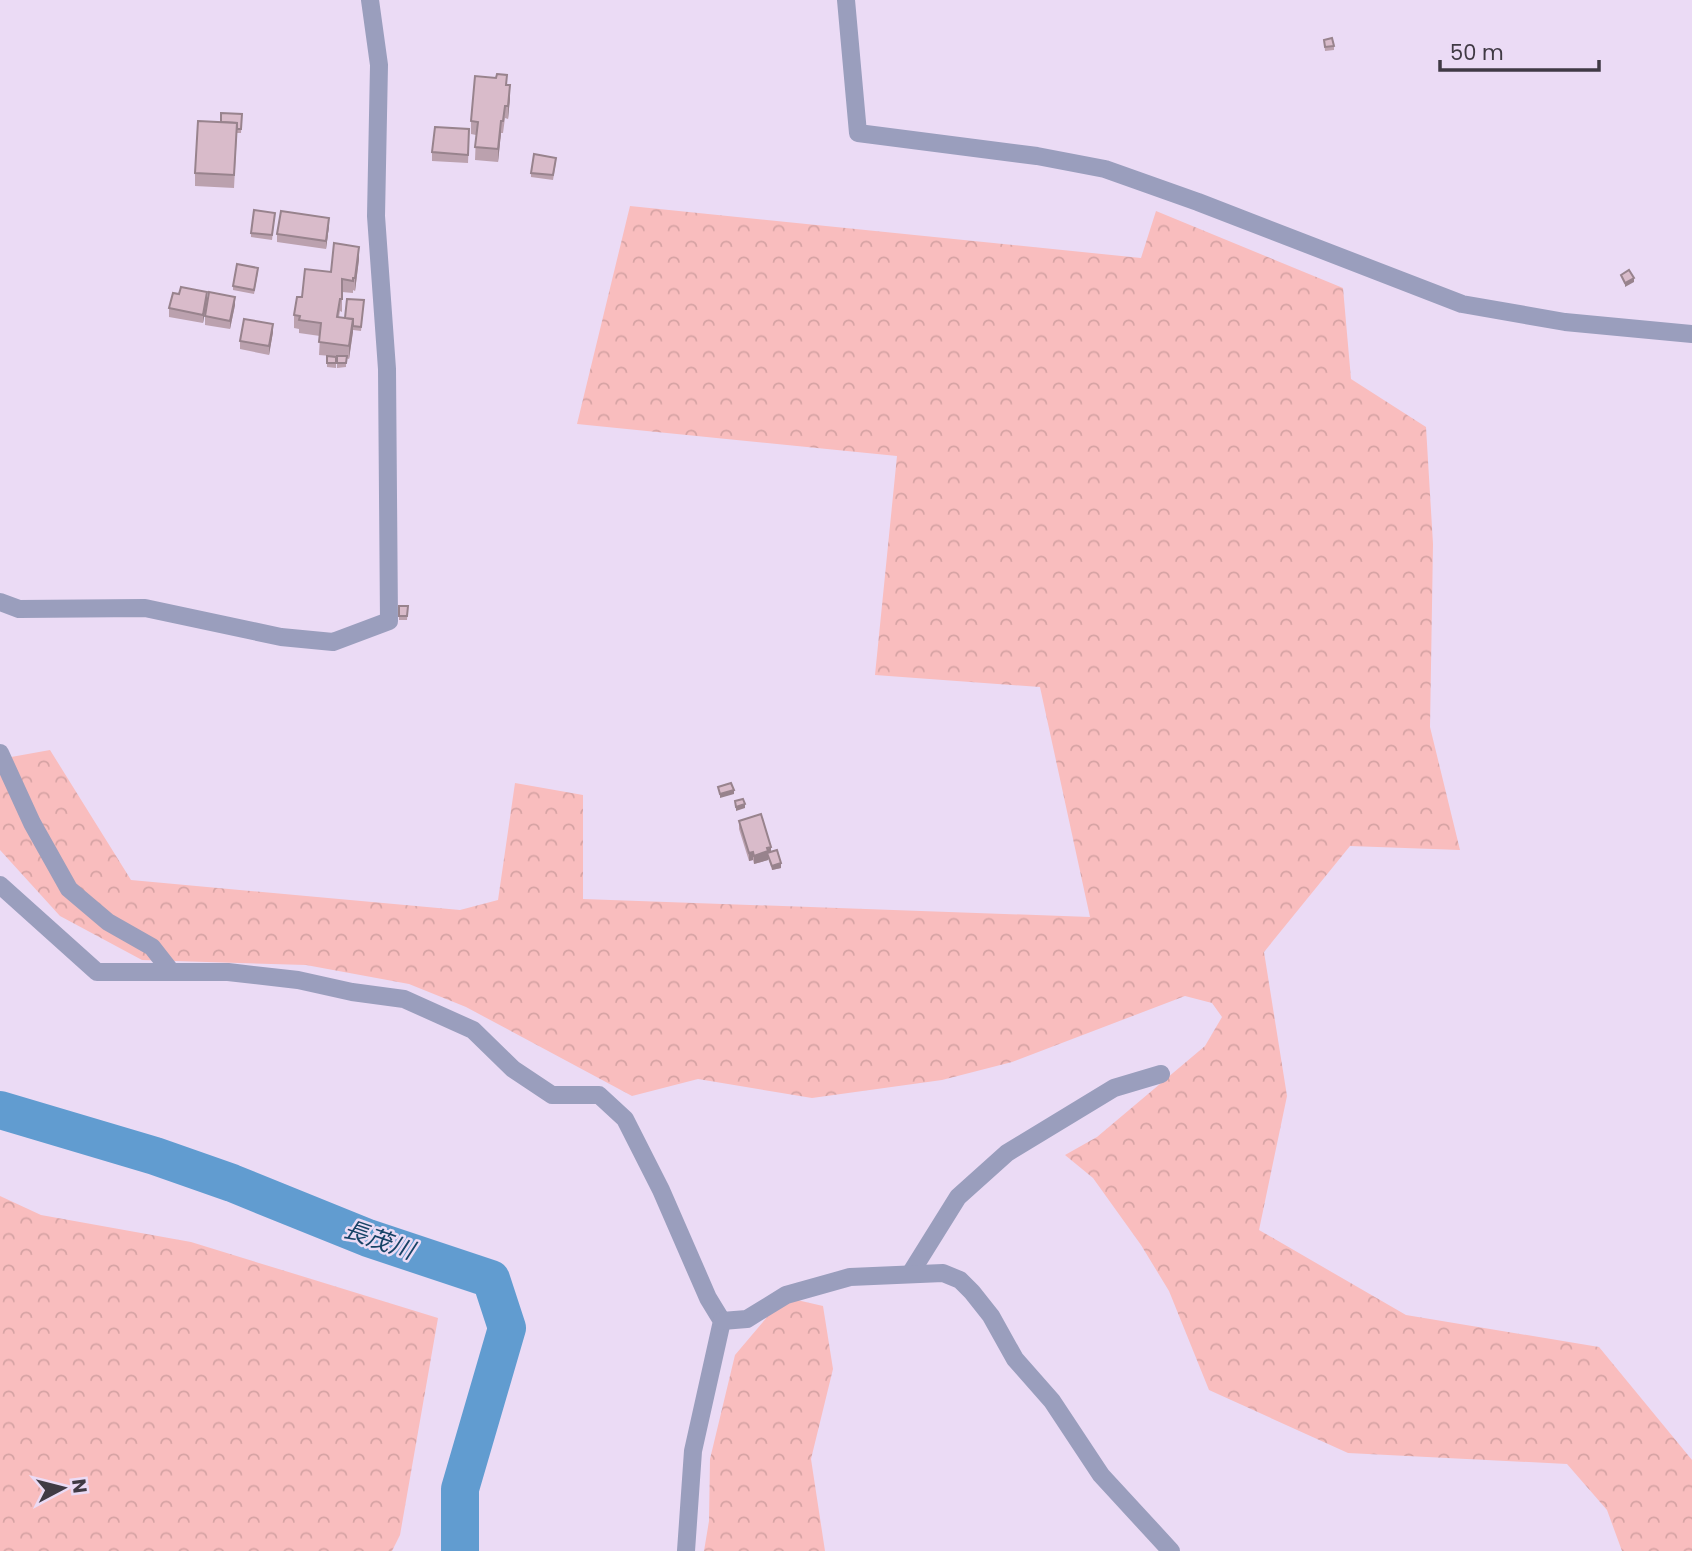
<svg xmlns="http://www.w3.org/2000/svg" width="1692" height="1551" viewBox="0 0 1692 1551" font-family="Poppins,'Noto Sans JP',sans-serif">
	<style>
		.forest { fill: url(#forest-crowns) }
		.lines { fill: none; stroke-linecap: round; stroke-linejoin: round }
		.river { stroke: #619cd0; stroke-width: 38 }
		.minor { stroke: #9a9ebd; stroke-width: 18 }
		.wall { fill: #bba1ae }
		.shaded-wall { fill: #98838d }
		.building { fill: #d9bbca; stroke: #98838d; stroke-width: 2 }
		.labels { text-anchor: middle; stroke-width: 5; stroke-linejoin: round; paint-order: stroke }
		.water-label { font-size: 24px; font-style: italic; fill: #164366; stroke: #ebdbf5 }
	</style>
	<defs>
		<pattern id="forest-crowns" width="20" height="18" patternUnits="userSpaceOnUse" patternTransform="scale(1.75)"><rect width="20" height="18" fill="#f9bdbe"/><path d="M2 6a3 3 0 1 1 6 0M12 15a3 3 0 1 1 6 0" fill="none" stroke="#d6a3a4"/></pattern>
	</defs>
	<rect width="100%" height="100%" fill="#ebdbf5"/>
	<g class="forest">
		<polygon points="630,206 1141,258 1156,211 1343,288 1351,379 1426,427 1433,544 1430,727 1460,850 1350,846 1264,952 1287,1096 1259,1230 1406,1315 1599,1347 1692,1460 1692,1551 1622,1551 1607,1510 1567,1464 1348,1453 1209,1390 1169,1291 1141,1245 1093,1178 1065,1155 1097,1137 1205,1046 1222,1017 1212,1003 1185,996 1012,1062 942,1080 812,1098 698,1079 632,1096 466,1007 409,984 306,965 142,960 60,916 0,850 0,759 50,750 131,880 460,910 498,900 515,783 583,795 583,899 1090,917 1040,687 875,675 897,456 577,424"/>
		<polygon points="0,1196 41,1215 191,1242 438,1318 400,1535 392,1551 0,1551"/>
		<polygon points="784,1297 823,1306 833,1369 811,1459 825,1551 704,1551 709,1521 710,1459 735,1355"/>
	</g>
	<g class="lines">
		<polyline class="river" points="0,1110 155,1156 232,1183 368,1238 491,1279 507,1328 460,1489 460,1551"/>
		<g class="minor">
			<polyline points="846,0 858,133 1037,156 1105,169 1198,202 1462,304 1565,322 1692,334"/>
			<polyline points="0,602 19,609 145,608 281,637 333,642 389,621 387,369 376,216 379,65 370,0"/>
			<polyline points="0,753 32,823 69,889 108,922 152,947 170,970"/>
			<polyline points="0,885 97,972 228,972 298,980 352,992 404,999 473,1030 513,1069 552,1095 599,1095 625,1119 661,1190 708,1298 722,1321 693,1451 686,1551"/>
			<polyline points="910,1274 958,1197 1007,1153 1114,1088 1161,1074"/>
			<polyline points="722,1321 747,1319 786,1295 850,1277 943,1273 960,1280 972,1292 991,1316 1015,1359 1052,1401 1101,1475 1171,1551"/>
		</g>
	</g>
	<g class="wall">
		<polygon points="1324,40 1334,46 1334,50 1325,51"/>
		<polygon points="507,85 510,98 508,119 505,118 503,133 501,133 498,162 475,160 476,135 471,134 471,121"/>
		<polygon points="242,114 241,133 237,133 234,188 195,186 195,173 221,122"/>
		<polygon points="469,137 468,163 432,161 432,152"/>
		<polygon points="556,162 553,180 531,177 531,173"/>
		<polygon points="275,213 272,240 251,237 251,233"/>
		<polygon points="329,226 326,249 277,242 277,234"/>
		<polygon points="359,259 355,291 353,290 353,293 342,292 342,312 340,311 339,317 345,318 364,300 361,331 353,330 349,359 346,358 346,367 337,368 337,357 336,357 336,368 327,367 327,356 331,356 319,355 320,336 299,333 299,329 294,328 294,315 302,297 331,272"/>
		<polygon points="258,272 254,294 233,290 233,286"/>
		<polygon points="179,294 207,300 203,323 169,317 169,308"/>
		<polygon points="235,305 230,329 205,325 205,316"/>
		<polygon points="273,332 269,355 240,349 240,341"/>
		<polygon points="399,606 408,606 407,620 399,620"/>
		<polygon points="739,821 771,851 781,868 772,870 768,858 768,860 754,864 753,860 749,861 739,829"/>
	</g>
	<g class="shaded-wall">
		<polygon points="510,85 510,98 508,119 508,106"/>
		<polygon points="501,121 501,133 498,162 498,149"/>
		<polygon points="329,218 329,226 326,249 326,241"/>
		<polygon points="359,247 359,259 355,291 355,278"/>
		<polygon points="1634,278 1634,282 1625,287 1625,283"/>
		<polygon points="207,292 207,300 203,323 203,315"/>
		<polygon points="235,297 235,305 230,329 230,321"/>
		<polygon points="353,319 353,332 349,359 349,346"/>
		<polygon points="273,324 273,332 269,355 269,346"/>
		<polygon points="734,790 734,794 720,798 720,794"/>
		<polygon points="745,804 745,808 736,811 736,807"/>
		<polygon points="771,847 771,855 768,854 768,860 754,864 754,856"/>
		<polygon points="753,852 753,860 749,861 749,853"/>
		<polygon points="781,863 781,868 772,870 772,866"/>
	</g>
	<g class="building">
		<polygon points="1332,38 1334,46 1325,47 1324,40"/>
		<polygon points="497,74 507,75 506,85 510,85 508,106 505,106 503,121 501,121 498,149 475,147 478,122 471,121 475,76 496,78"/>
		<polygon points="221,113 242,114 241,129 237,129 237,123 221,122"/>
		<polygon points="198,121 237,123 234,175 195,173"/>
		<polygon points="435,127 469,129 468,155 432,152"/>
		<polygon points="534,154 556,158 553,175 531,173"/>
		<polygon points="254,210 275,213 272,235 251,233"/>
		<polygon points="281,211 329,218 326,241 277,234"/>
		<polygon points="334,243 359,247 355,278 353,278 353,281 342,279 342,299 340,299 337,317 353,319 349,346 319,342 321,323 299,320 300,316 294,315 297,297 302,297 305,269 331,272"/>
		<polygon points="237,264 258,268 254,290 233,286"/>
		<polygon points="1629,270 1634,278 1625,283 1621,275"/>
		<polygon points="181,287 207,292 203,315 169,308 173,293 179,294"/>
		<polygon points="209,292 235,297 230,321 205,316"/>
		<polygon points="347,299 364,300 361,327 353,326 353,319 345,318"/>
		<polygon points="244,319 273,324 269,346 240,341"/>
		<polygon points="327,356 336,357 336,363 327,363"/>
		<polygon points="337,356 347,356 346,363 337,363"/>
		<polygon points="399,606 408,606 407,616 399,616"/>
		<polygon points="731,783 734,790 720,794 718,787"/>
		<polygon points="743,799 745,804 736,807 735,801"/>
		<polygon points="761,814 771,847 767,848 768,851 754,856 753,852 749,853 739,821"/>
		<polygon points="777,850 781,863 772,866 767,853"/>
	</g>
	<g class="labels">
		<g class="water-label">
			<text transform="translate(379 1240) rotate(19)" y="8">長茂川</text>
		</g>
	</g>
	<g transform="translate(63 1488) rotate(83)" stroke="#ebdbf5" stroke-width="5" paint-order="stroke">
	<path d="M0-5L12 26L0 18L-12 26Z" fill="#403a44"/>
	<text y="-10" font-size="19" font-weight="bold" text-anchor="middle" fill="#403a44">N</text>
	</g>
	<path d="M1440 60v10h159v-10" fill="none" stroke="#403a44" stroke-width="3.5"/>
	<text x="1450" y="60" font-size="21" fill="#403a44" stroke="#ebdbf5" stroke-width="5" paint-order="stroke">50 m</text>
</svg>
